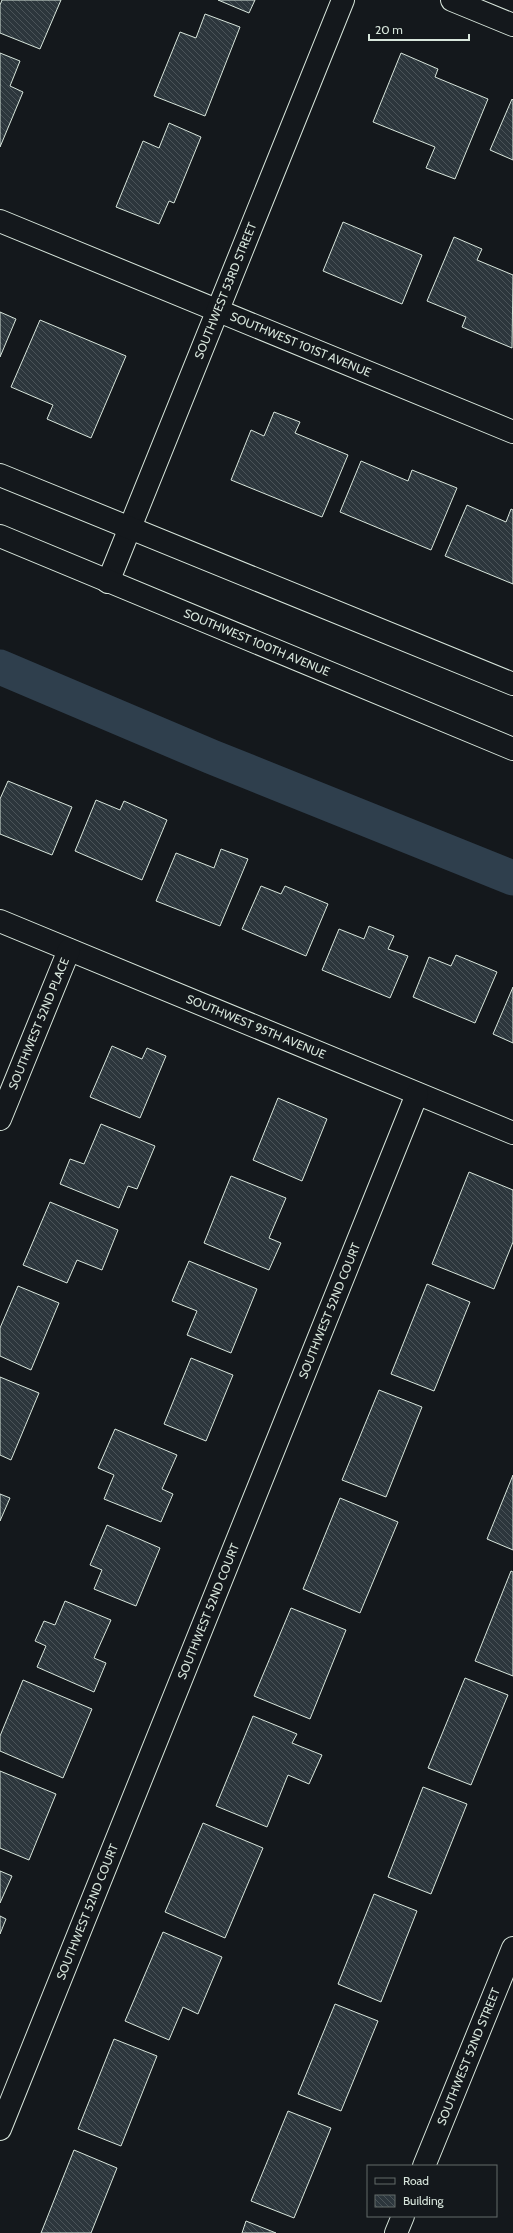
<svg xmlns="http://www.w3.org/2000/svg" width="513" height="2233" viewBox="0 0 513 2233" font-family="Cabin,sans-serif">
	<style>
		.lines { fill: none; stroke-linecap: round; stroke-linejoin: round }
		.canal { stroke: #2f3f4d; stroke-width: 35 }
		.building { fill: url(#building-back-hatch); stroke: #d8e6dc }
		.minor-casing { stroke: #d8e6dc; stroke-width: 24 }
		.secondary-casing { stroke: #d8e6dc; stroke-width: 24 }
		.minor { stroke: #14181c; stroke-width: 22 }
		.secondary { stroke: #14181c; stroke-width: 22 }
		.labels { text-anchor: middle; stroke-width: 3; stroke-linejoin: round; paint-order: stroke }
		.street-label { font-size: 12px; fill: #d8e6dc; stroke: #14181c }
	</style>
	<defs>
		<pattern id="building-back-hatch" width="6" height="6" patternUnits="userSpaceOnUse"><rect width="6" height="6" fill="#2c363c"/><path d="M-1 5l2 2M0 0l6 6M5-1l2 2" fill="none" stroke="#4a5358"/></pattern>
	</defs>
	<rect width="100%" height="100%" fill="#14181c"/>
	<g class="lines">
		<polyline class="canal" points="0,667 212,757 513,878"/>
	</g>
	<g class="building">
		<polygon points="2,0 61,0 40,49 0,33 0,5"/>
		<polygon points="218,0 255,0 249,13"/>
		<polygon points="205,14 240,27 205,116 154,96 180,32 196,38"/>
		<polygon points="0,53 20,61 10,86 23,92 0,147"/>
		<polygon points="401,53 438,69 435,77 488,99 455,179 426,168 435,147 373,122"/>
		<polygon points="512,99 513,100 513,160 490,150"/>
		<polygon points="169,123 201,137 174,203 169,201 159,224 116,207 143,141 159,148"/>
		<polygon points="343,222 422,255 402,304 323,271"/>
		<polygon points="454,237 482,249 477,260 513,275 512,348 462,327 466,317 427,301"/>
		<polygon points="0,312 16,319 0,357"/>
		<polygon points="40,320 126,356 91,438 47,419 53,405 11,387"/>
		<polygon points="274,412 300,422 295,433 348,455 322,517 231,480 251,430 264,436"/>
		<polygon points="361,461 408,481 412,470 457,488 431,550 340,512"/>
		<polygon points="467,505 506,522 511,509 513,510 513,584 445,556"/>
		<polygon points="8,781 72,807 52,855 0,834 0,799"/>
		<polygon points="96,800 120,810 124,801 167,820 142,880 75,851"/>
		<polygon points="221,849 248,859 220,926 156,901 176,853 214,868"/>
		<polygon points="261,886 281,894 285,886 328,904 306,956 242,929"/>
		<polygon points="369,926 394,936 388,949 408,956 390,998 322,970 339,929 364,939"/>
		<polygon points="456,955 497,972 475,1023 413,997 429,957 451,966"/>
		<polygon points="513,987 513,1043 493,1034"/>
		<polygon points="112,1046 142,1059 147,1048 166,1056 140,1118 90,1097"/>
		<polygon points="278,1098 327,1119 302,1181 253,1160"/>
		<polygon points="101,1124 155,1146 137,1189 128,1186 119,1208 60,1184 70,1159 84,1164"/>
		<polygon points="469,1172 513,1190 513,1242 494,1289 432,1264"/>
		<polygon points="231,1176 286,1198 269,1238 281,1243 269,1270 204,1243"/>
		<polygon points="50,1202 118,1230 102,1270 77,1260 67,1283 23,1265"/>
		<polygon points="189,1261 257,1289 231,1353 187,1335 197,1311 172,1301"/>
		<polygon points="427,1284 470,1302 434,1391 391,1374"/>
		<polygon points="18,1286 59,1303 31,1370 0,1356 0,1328"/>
		<polygon points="191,1358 233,1375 206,1441 164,1424"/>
		<polygon points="0,1377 39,1393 11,1460 0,1455"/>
		<polygon points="379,1390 422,1407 386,1497 342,1480"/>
		<polygon points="115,1429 177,1455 162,1489 173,1494 161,1522 104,1499 114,1475 98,1468"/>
		<polygon points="513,1475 513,1550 487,1539"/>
		<polygon points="0,1494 10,1498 0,1521"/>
		<polygon points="340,1498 398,1522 360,1613 303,1589"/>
		<polygon points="107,1525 160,1548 136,1606 94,1589 102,1570 90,1565"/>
		<polygon points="511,1571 513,1572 513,1676 475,1661"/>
		<polygon points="65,1601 111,1620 94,1658 106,1663 94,1692 37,1667 46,1646 35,1641 44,1621 55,1625"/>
		<polygon points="291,1608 346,1630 310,1719 254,1696"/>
		<polygon points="465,1678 508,1695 471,1785 428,1768"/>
		<polygon points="23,1680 92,1709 63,1778 0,1751 0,1736"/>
		<polygon points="253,1716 297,1734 292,1743 322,1755 309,1784 288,1775 267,1827 216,1806"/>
		<polygon points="0,1771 56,1794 29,1860 0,1848"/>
		<polygon points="423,1787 467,1804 431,1894 388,1877"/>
		<polygon points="203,1823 263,1848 225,1938 165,1912"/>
		<polygon points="0,1871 12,1876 0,1903"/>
		<polygon points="374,1894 417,1911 381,2002 338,1984"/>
		<polygon points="0,1916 6,1919 0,1934"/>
		<polygon points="163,1932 222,1957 198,2014 183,2007 169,2040 125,2021"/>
		<polygon points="335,2004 378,2021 341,2111 298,2094"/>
		<polygon points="114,2039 157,2056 121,2146 78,2129"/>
		<polygon points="288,2111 331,2128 294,2218 251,2201"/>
		<polygon points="74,2150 117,2168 91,2233 41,2233"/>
		<polygon points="246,2221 276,2233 242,2233"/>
	</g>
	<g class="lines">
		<defs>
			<g id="minor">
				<polyline points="452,0 513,25"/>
				<path id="s1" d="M 0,221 L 513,432"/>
				<path id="s2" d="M 108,582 L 343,0"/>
				<path id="s3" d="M 0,921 L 513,1133"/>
				<path id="s4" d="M 0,1119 L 69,950"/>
				<path id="s5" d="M 0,2129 L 417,1094"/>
				<path id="s6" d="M 424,2166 L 513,1948"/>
				<polyline points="396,2233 403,2216"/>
			</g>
			<g id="secondary">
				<polyline points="0,475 513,684"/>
				<path id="s7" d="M 0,536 L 513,749"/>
			</g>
		</defs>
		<use href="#minor" class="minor-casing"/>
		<use href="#secondary" class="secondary-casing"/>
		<use href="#minor" class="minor"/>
		<use href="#secondary" class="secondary"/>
	</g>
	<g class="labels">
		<g class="street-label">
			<text dy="4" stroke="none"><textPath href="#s2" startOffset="314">SOUTHWEST 53RD STREET</textPath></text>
			<text dy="4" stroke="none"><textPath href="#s1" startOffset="325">SOUTHWEST 101ST AVENUE</textPath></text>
			<text dy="4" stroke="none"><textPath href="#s7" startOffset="278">SOUTHWEST 100TH AVENUE</textPath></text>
			<text dy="4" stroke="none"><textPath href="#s4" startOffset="103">SOUTHWEST 52ND PLACE</textPath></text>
			<text dy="4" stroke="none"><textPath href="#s3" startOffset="277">SOUTHWEST 95TH AVENUE</textPath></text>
			<text dy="4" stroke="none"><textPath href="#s5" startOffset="882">SOUTHWEST 52ND COURT</textPath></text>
			<text dy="4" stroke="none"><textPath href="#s5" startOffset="558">SOUTHWEST 52ND COURT</textPath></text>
			<text dy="4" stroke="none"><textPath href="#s5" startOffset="234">SOUTHWEST 52ND COURT</textPath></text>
			<text dy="4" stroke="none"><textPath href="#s6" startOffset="118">SOUTHWEST 52ND STREET</textPath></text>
		</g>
	</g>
	<rect x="367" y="2165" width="130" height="52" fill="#14181c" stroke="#626a69"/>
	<rect x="375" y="2178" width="20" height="6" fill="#14181c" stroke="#626a69"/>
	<text x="403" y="2185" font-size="12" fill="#d8e6dc">Road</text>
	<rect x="375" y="2195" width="20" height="12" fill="url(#building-back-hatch)" stroke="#626a69"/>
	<text x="403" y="2205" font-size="12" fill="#d8e6dc">Building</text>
	<path d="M369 34v6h100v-6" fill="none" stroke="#d8e6dc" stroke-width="2"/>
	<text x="375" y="34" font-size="12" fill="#d8e6dc" stroke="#14181c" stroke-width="3" paint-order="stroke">20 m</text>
</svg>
